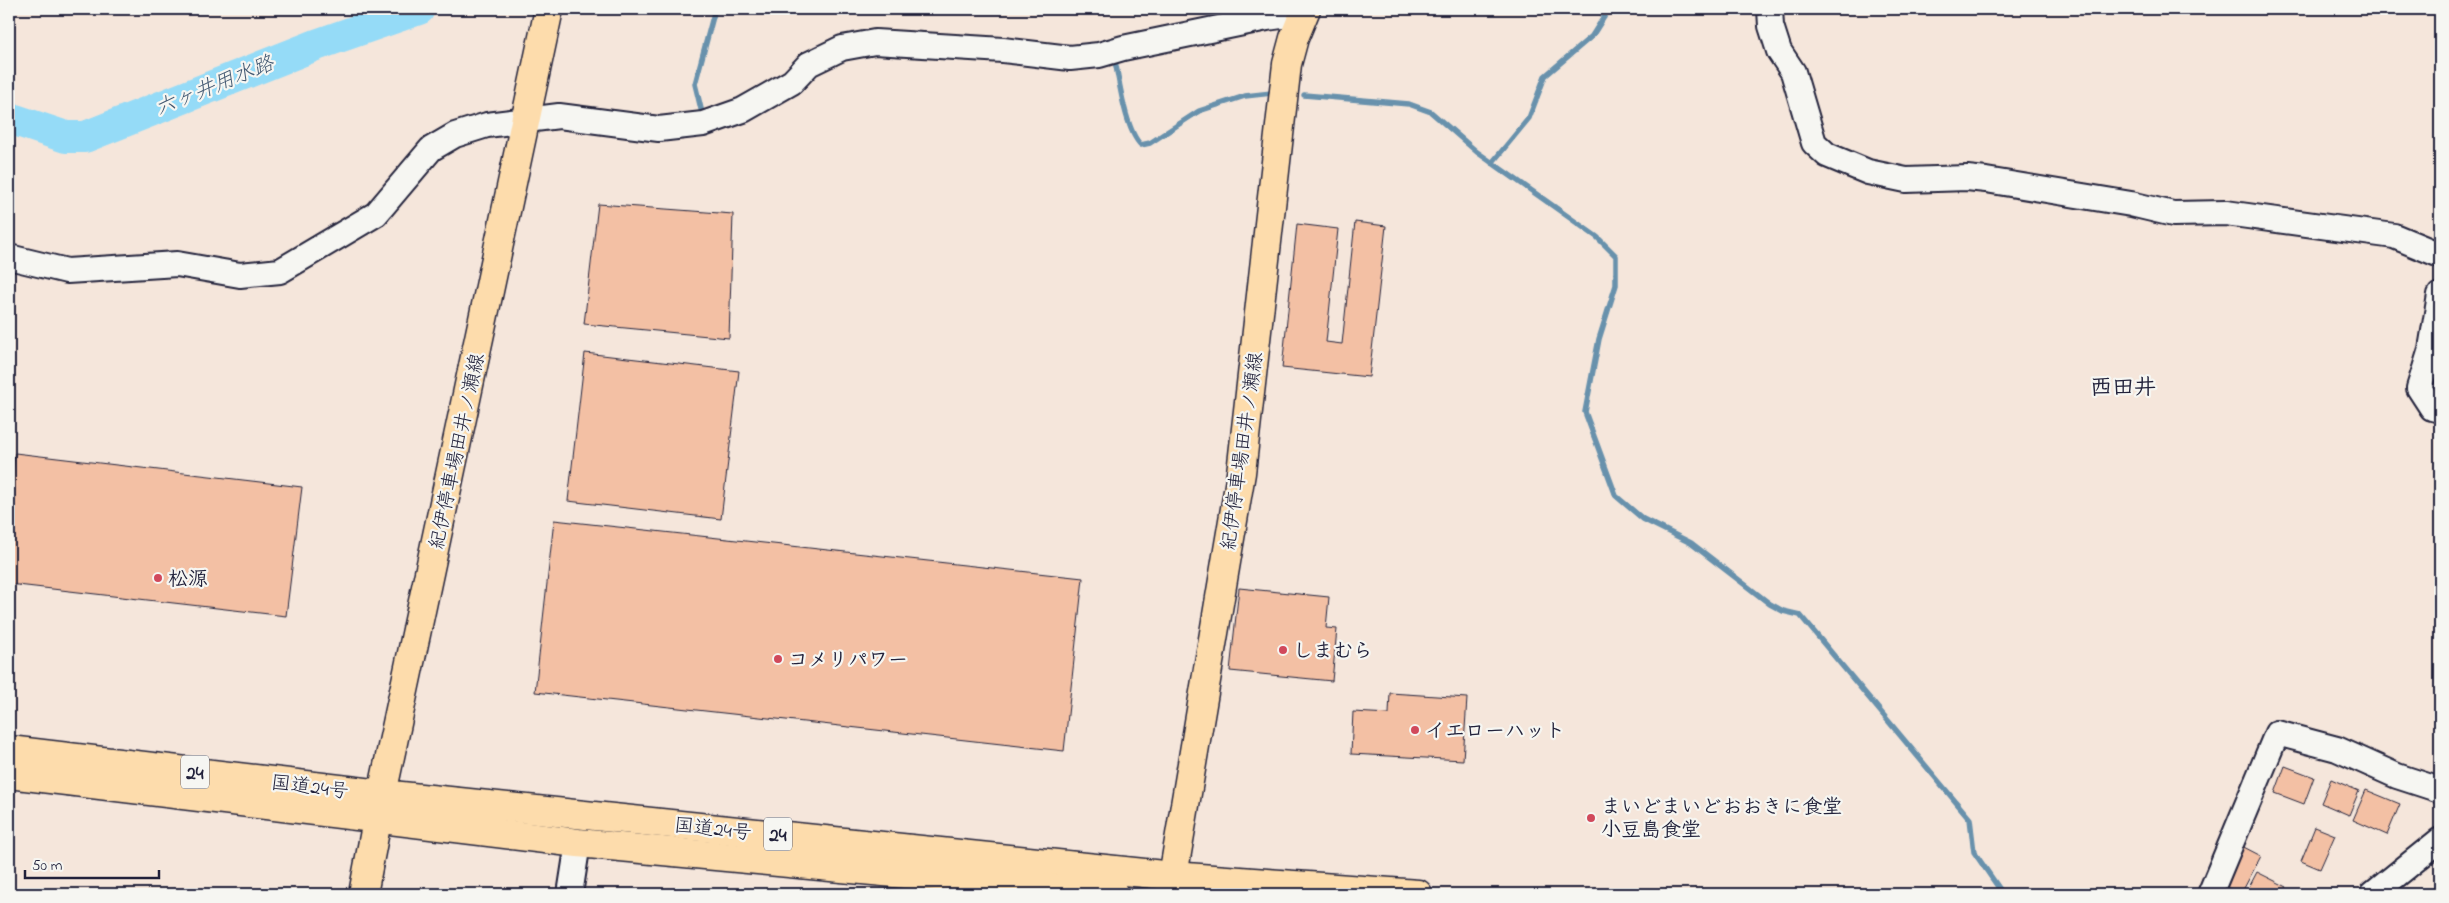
<svg xmlns="http://www.w3.org/2000/svg" width="2449" height="903" viewBox="0 0 2449 903" font-family="'Indie Flower','Klee One',sans-serif">
	<style>
		.lines { fill: none; stroke-linecap: round; stroke-linejoin: round }
		.stream { stroke: #6791ac; stroke-width: 5.5 }
		.river { stroke: #95dbf7; stroke-width: 32 }
		.building { fill: #f3c0a4; stroke: #22223b }
		.minor-casing { stroke: #22223b; stroke-width: 28 }
		.major-casing { stroke: #22223b; stroke-width: 31 }
		.highway-casing { stroke: #22223b; stroke-width: 31 }
		.minor { stroke: #f6f6f2; stroke-width: 24 }
		.major { stroke: #fddcac; stroke-width: 28 }
		.highway { stroke: #fddcac; stroke-width: 28 }
		.poi-dot { fill: #d1495b; stroke: #f6f6f2; stroke-width: 2 }
		.labels { text-anchor: middle; stroke-width: 4.5; stroke-linejoin: round; paint-order: stroke }
		.shield { fill: #f6f6f2; stroke: #626272; stroke-width: 1 }
		.shield-label { font-size: 19px; font-weight: bold; fill: #22223b }
		.street-label { font-size: 20px; fill: #22223b; stroke: #f6f6f2 }
		.poi-label { font-size: 20px; font-weight: bold; fill: #22223b; stroke: #f6f6f2; text-anchor: start }
		.water-label { font-size: 21px; font-style: italic; fill: #445a73; stroke: #f6f6f2 }
		.quarter-label { font-size: 22px; font-weight: bold; fill: #22223b; stroke: #f6f6f2 }
	</style>
	<rect width="100%" height="100%" fill="#f5e6db"/>
	<filter id="ink" filterUnits="userSpaceOnUse"><feTurbulence type="fractalNoise" baseFrequency=".02" numOctaves="2"/><feDisplacementMap in="SourceGraphic" scale="10" xChannelSelector="R" yChannelSelector="G"/><feConvolveMatrix kernelMatrix="1 2 1 2 8 2 1 2 1" color-interpolation-filters="sRGB"/></filter>
	<g filter="url(#ink)">
		<g class="lines">
			<g class="stream">
				<path d="M 1114,56 C 1119,78 1125,130 1141,145 L 1150,143 L 1199,111 L 1245,96 L 1272,93"/>
				<polyline points="1304,95 1409,104 1431,112 1477,152 1597,237 1616,256 1616,285 1599,339 1585,412 1616,496 1643,519 1691,543 1770,604 1783,611 1800,615 1970,819 1974,852 2003,894"/>
				<polyline points="706,112 702,113 695,84 715,9"/>
				<polyline points="1492,163 1529,118 1545,76 1592,36 1609,9"/>
			</g>
			<polyline class="river" points="9,118 66,137 85,137 316,45 419,9"/>
		</g>
		<g class="building">
			<polygon points="598,204 733,214 729,338 584,324"/>
			<polygon points="1355,222 1386,226 1369,377 1282,368 1297,224 1338,229 1326,342 1342,344"/>
			<polygon points="585,353 739,371 721,519 568,501"/>
			<polygon points="15,453 302,487 286,616 9,584 9,510"/>
			<polygon points="554,520 1083,578 1064,751 535,692"/>
			<polygon points="1239,588 1329,597 1326,628 1337,629 1332,681 1230,671"/>
			<polygon points="1390,693 1467,698 1463,760 1351,754 1353,712 1389,714"/>
			<polygon points="2285,766 2314,777 2304,804 2275,793"/>
			<polygon points="2331,779 2359,791 2349,815 2321,803"/>
			<polygon points="2366,790 2400,804 2387,835 2353,820"/>
			<polygon points="2315,827 2335,835 2320,869 2301,861"/>
			<polygon points="2236,843 2261,856 2241,894 2216,882"/>
			<polygon points="2257,872 2287,887 2283,894 2246,893"/>
			<polygon points="255,891 276,894 254,894"/>
		</g>
		<g class="lines">
			<defs>
				<g id="minor">
					<polyline points="1770,9 1771,26 1779,51 1793,72 1814,143 1827,155 1868,172 1906,180 1967,178 1986,180 2131,204 2173,214 2226,213 2394,236 2440,255"/>
					<polyline points="9,257 67,271 177,264 240,275 280,271 376,214 431,149 455,135 487,125 559,116 659,129 703,124 743,110 792,82 809,64 842,48 875,42 1003,50 1070,58 1099,55 1123,48 1267,18 1303,13"/>
					<polyline points="2440,295 2431,349 2419,388 2432,408 2440,410"/>
					<polyline points="570,894 578,843"/>
					<polyline points="2210,894 2277,733 2337,749 2397,776 2440,790"/>
					<polyline points="2373,894 2440,840"/>
				</g>
				<g id="major">
					<polyline points="363,894 382,794 549,9"/>
					<polyline points="1170,894 1241,473 1287,64 1294,38 1306,9"/>
				</g>
				<g id="highway">
					<polyline points="9,750 382,794 1173,876 1418,894"/>
					<polyline points="9,774 578,843 1114,894"/>
				</g>
			</defs>
			<use href="#minor" class="minor-casing"/>
			<use href="#major" class="major-casing"/>
			<use href="#highway" class="highway-casing"/>
			<use href="#minor" class="minor"/>
			<use href="#major" class="major"/>
			<use href="#highway" class="highway"/>
		</g>
	</g>
	<g class="poi-dot">
		<circle cx="158" cy="578" r="5"/>
		<circle cx="1283" cy="650" r="5"/>
		<circle cx="778" cy="659" r="5"/>
		<circle cx="1415" cy="730" r="5"/>
		<circle cx="1591" cy="818" r="5"/>
	</g>
	<g class="labels">
		<g class="shield">
			<rect x="181" y="755.5" width="28" height="33" rx="4"/>
			<rect x="764" y="817.5" width="28" height="33" rx="4"/>
		</g>
		<g class="shield-label">
			<text x="195" y="779">24</text>
			<text x="778" y="841">24</text>
		</g>
		<g class="street-label">
			<text transform="translate(456 451) rotate(-78)" y="7">紀伊停車場田井ノ瀬線</text>
			<text transform="translate(1241 451) rotate(-82)" y="7">紀伊停車場田井ノ瀬線</text>
			<text transform="translate(310 786) rotate(7)" y="7">国道24号</text>
			<text transform="translate(713 828) rotate(6)" y="7">国道24号</text>
		</g>
		<g class="poi-label">
			<text x="168" y="585">松源</text>
			<text x="1293" y="657">しまむら</text>
			<text x="788" y="666">コメリパワー</text>
			<text x="1425" y="737">イエローハット</text>
			<text x="1601" y="813">まいどまいどおおきに食堂<tspan x="1601" dy="23">小豆島食堂</tspan></text>
		</g>
		<g class="water-label">
			<text transform="translate(214 85) rotate(-22)" y="7">六ヶ井用水路</text>
		</g>
		<g class="quarter-label">
			<text x="2123" y="394">西田井</text>
		</g>
	</g>
	<rect width="2449" height="903" fill="none" stroke="#f6f6f2" stroke-width="30"/>
	<rect x="15" y="15" width="2419" height="873" fill="none" stroke="#22223b" stroke-width="2" filter="url(#ink)"/>
	<path d="M25 870v8h134v-8" fill="none" stroke="#22223b" stroke-width="2.5"/>
	<text x="32" y="870" font-size="15" fill="#22223b" stroke="#f6f6f2" stroke-width="4" paint-order="stroke">50 m</text>
</svg>
